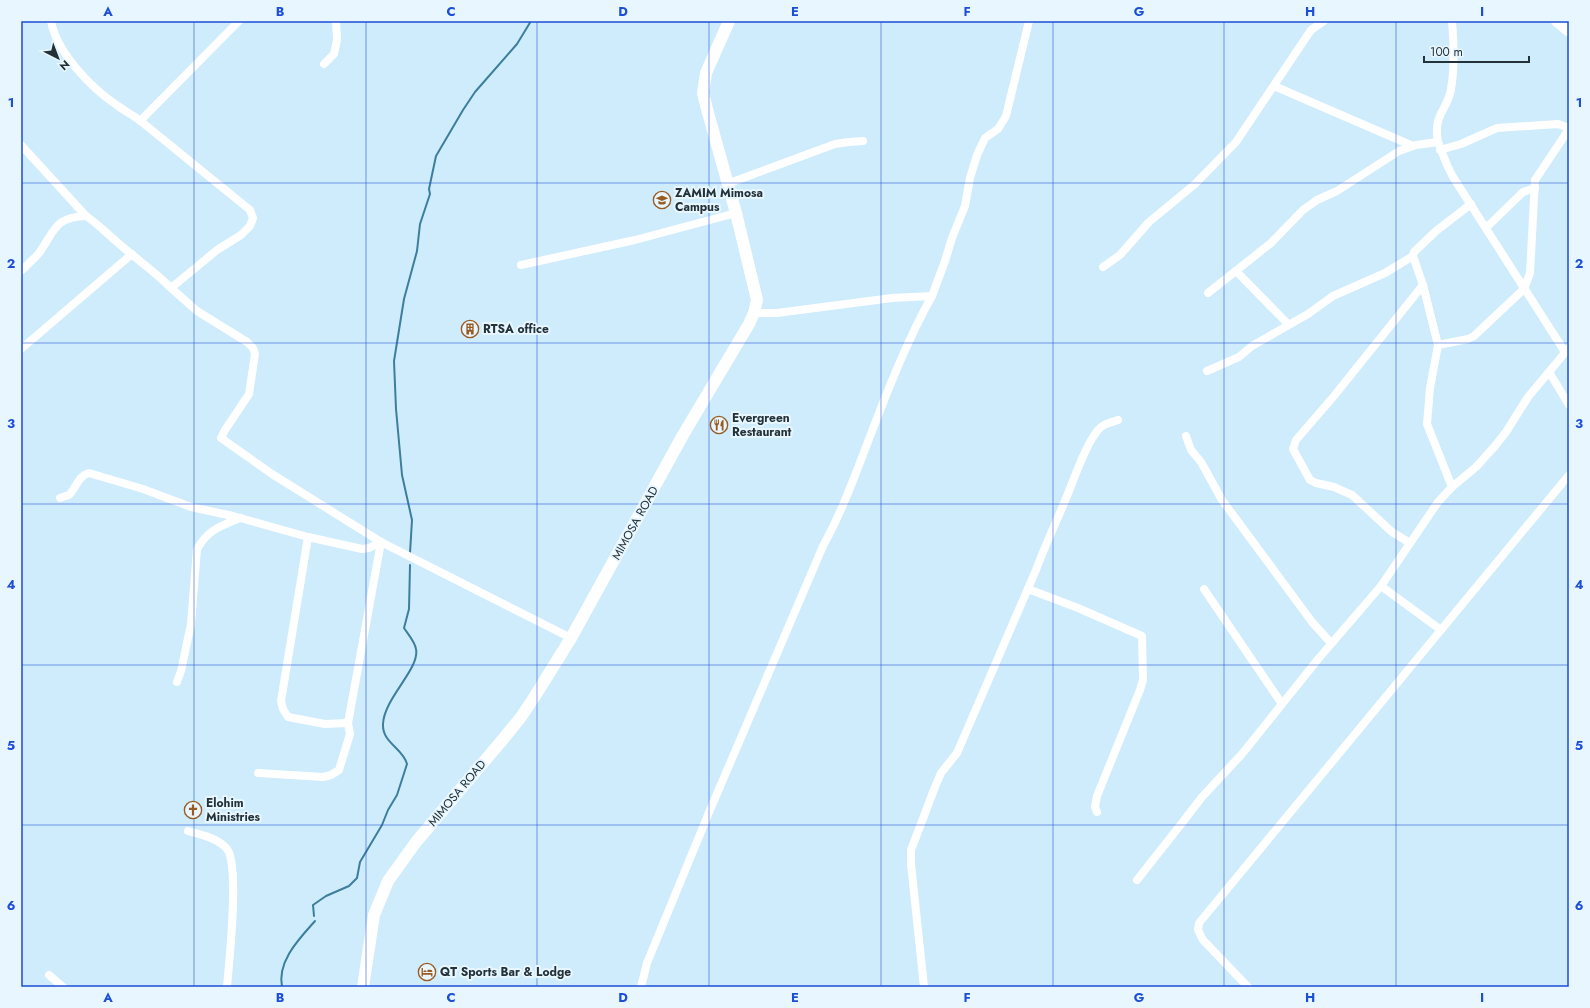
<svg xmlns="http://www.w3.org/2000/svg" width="1590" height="1008" viewBox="0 0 1590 1008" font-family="Jost,sans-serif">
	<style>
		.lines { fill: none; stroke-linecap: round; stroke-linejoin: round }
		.stream { stroke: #3c7e9c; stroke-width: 2 }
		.street { stroke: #fff; stroke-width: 8 }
		.secondary { stroke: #fff; stroke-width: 12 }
		.grid { fill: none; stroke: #1d4ed8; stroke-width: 1; stroke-opacity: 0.55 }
		.labels { text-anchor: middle; stroke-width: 4; stroke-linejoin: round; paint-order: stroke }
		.poi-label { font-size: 12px; font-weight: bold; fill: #233139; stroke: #e8f7ff; text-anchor: start }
		.street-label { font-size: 12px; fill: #233139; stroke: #e8f7ff }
		.neatline { fill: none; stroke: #1d4ed8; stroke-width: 1.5 }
		.grid-label { font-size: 13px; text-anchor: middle; font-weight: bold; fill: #1d4ed8 }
	</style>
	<rect width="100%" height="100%" fill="#ceecfc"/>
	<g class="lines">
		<g class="stream">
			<polyline points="410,553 412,520 402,475 396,409 394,361 404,299 417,251 420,224 430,194 429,189 436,156 463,110 475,92 517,44 531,21"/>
			<path d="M 314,916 L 313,905 L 326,896 L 349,886 L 357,878 L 360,862 L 382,825 L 388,810 L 397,795 L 407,764 C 403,748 382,743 383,724 C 384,698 420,669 416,649 C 415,642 408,634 404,628 L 409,609 L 410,565"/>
			<path d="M 282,987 C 277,961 299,939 315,921"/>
		</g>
		<g class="street">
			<polyline points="324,64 334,54 337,40 336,21"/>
			<polyline points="1274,86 1413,146"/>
			<polyline points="140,121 239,21"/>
			<path d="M 1438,142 C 1433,113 1447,112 1451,89 C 1455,66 1454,44 1452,21"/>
			<path d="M 21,145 L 86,216 C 97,223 106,233 117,242 C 135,258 154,271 171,288 L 217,250 L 241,235 L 250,226 L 253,218 L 250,210 C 214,181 179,152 143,123 C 135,116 126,112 118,106 C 91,88 57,53 51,21"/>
			<polyline points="1440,150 1461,144 1497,128 1558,124 1569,128"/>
			<polyline points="727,184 835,144 849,142 863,141"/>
			<polyline points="1486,228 1523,192 1535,188"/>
			<polyline points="521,265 635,240 736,213"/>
			<polyline points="1103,267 1120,255 1149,222 1195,184 1236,142 1311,30 1324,21"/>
			<path d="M 21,271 C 27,265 34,259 39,253 C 55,231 54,217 86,216"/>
			<polyline points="1236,271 1288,324"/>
			<polyline points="171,288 197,311 247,342 253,348 255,354 249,394 225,430 221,438 272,474 381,542 571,638"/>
			<polyline points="1208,293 1271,243 1303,210 1317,200 1337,191 1399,151 1416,145 1438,142 1447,165 1453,177 1565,352"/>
			<polyline points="932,296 945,261 952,238 965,206 970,178 977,155 985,138 998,129 1006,116 1029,21"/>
			<polyline points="1438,345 1468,339 1474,336 1524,289 1530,273 1535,180 1569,129"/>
			<polyline points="21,349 132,254"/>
			<polyline points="1207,371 1239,357 1252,346 1308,314 1333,296 1385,273 1413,256"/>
			<polyline points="1549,372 1569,405"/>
			<polyline points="1186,436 1191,450 1201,462 1222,500 1312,622 1331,643"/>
			<polyline points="1452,487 1427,424 1430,388 1438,345 1423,285 1413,256 1414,252 1436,231 1471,204"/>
			<path d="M 60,498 L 69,495 C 76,488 78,476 89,473 L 143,489 L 191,507 L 233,516 L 308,537 L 362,549 L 369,548 L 381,542"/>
			<polyline points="308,537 281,701 283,709 288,717 325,724 348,723"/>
			<polyline points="1410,543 1392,532 1352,495 1334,487 1316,483 1310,480 1293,449 1296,440 1334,396 1423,285"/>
			<polyline points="1381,586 1441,630"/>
			<polyline points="1028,589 1078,608 1142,636 1143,680 1140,690 1097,796 1095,807 1097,812"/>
			<polyline points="1204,589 1282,704"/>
			<path d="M 177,682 L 181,671 L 191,624 L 197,549 C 208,530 220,526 240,518"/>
			<polyline points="258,773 323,777 331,775 339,770 350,734 348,723 381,542"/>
			<path d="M 188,831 C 202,835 218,838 227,849 C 240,866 229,962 227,987"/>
			<polyline points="1137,880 1182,823 1202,797 1242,754 1319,658 1381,586 1438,502 1452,487 1476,467 1495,446 1506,432 1528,397 1569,348"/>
			<polyline points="49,975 63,987"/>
			<path d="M 641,987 L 647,963 L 710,810 L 823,546 C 844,508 858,467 874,426 C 891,382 909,337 932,296 L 892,298 L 777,313 L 754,313"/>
			<path d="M 924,987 L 911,864 L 911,850 L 935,787 L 941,773 L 957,753 L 1036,570 C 1045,545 1057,521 1067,496 C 1074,479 1088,438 1101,427 C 1106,423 1113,422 1118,420"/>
			<polyline points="1248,987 1203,940 1198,930 1199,923 1569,475"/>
		</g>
		<g class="secondary">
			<polyline points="1557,21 1569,31"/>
			<polyline points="363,987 374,915 388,881 416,842 504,738 521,717 535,696 571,638 683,435 749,324 754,313 757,300 736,213 707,109 703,93 706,73 729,21"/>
		</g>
	</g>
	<path class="grid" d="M 194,21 L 194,987M 366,21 L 366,987M 537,21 L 537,987M 709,21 L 709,987M 881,21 L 881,987M 1053,21 L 1053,987M 1224,21 L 1224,987M 1396,21 L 1396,987M 21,183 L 1569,183M 21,343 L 1569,343M 21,504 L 1569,504M 21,665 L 1569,665M 21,825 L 1569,825"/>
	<defs>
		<symbol id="university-ring" viewBox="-11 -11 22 22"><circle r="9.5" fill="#e8f7ff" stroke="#995b21" stroke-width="1.5"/><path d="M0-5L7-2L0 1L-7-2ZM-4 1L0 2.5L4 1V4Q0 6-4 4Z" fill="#995b21"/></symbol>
		<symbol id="building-ring" viewBox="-11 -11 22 22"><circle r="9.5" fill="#e8f7ff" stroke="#995b21" stroke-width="1.5"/><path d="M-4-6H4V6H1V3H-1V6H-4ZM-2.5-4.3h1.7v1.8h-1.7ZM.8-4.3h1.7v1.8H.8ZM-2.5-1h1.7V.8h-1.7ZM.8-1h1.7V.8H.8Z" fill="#995b21"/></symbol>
		<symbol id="restaurant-ring" viewBox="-11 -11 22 22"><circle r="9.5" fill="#e8f7ff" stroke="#995b21" stroke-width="1.5"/><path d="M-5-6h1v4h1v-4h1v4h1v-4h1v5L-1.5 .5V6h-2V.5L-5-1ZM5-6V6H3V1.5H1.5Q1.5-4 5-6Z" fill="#995b21"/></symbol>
		<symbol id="church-ring" viewBox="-11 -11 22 22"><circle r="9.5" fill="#e8f7ff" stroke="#995b21" stroke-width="1.5"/><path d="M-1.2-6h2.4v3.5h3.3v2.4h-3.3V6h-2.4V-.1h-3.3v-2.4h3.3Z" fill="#995b21"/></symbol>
		<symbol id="hotel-ring" viewBox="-11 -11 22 22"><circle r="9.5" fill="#e8f7ff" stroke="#995b21" stroke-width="1.5"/><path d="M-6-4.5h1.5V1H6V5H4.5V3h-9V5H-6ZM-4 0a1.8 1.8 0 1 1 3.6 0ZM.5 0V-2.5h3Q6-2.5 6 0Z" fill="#995b21"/></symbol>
	</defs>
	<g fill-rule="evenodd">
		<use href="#university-ring" x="652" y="190" width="20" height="20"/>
		<use href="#building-ring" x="460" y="319" width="20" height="20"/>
		<use href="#restaurant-ring" x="709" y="415" width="20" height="20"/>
		<use href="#church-ring" x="183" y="800" width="20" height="20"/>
		<use href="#hotel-ring" x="417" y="962" width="20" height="20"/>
	</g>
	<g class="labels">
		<g class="poi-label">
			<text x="675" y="197">ZAMIM Mimosa<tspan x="675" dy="14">Campus</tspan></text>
			<text x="483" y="333">RTSA office</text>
			<text x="732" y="422">Evergreen<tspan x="732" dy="14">Restaurant</tspan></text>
			<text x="206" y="807">Elohim<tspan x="206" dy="14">Ministries</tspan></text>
			<text x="440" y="976">QT Sports Bar &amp; Lodge</text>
		</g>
		<g class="street-label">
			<text transform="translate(635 523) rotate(-61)" y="4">MIMOSA ROAD</text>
			<text transform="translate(457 793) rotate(-50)" y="4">MIMOSA ROAD</text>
		</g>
	</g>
	<rect width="1590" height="1008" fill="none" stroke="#e8f7ff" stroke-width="44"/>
	<g transform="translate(58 58) rotate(138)" stroke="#e8f7ff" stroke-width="3" paint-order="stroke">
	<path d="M0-3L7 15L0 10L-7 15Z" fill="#233139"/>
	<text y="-6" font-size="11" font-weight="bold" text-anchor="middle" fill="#233139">N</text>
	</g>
	<path d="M1424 56v6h105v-6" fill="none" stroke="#233139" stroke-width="2"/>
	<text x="1430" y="56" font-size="12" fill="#233139" stroke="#e8f7ff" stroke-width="3" paint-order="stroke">100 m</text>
	<rect x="22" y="22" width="1546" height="964" class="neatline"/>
	<g class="grid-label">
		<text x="108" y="16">A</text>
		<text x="280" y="16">B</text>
		<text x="451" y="16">C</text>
		<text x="623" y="16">D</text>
		<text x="795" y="16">E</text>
		<text x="967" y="16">F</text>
		<text x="1139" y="16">G</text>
		<text x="1310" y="16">H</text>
		<text x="1482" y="16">I</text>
		<text x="11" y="107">1</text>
		<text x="1579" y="107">1</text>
		<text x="11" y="268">2</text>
		<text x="1579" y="268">2</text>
		<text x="11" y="428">3</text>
		<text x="1579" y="428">3</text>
		<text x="11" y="589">4</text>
		<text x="1579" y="589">4</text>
		<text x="11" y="750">5</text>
		<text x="1579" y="750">5</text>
		<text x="11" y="910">6</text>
		<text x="1579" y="910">6</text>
		<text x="108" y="1002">A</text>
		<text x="280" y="1002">B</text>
		<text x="451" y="1002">C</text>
		<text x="623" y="1002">D</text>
		<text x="795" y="1002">E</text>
		<text x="967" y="1002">F</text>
		<text x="1139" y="1002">G</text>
		<text x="1310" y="1002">H</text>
		<text x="1482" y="1002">I</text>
	</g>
</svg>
